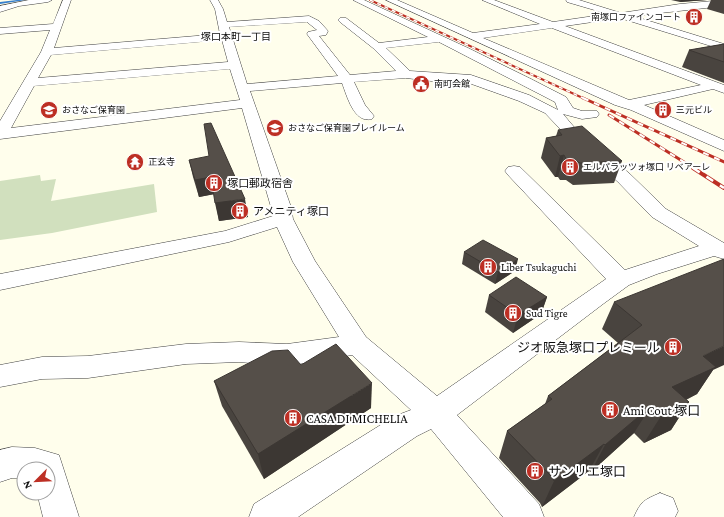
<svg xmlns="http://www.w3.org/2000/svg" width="724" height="517" viewBox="0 0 724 517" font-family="'Crimson Pro','Noto Sans JP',serif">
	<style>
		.cemetery { fill: #d1e0be }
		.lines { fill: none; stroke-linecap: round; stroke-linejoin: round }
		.stream { fill: #3880ce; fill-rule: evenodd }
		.minor-casing { stroke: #404040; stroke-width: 1 }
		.minor { fill: #fff; fill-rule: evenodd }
		.rail-far2-casing { stroke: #bd2f24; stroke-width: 2 }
		.rail-far1-casing { stroke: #bd2f24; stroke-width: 3 }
		.rail-casing { stroke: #bd2f24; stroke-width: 4 }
		.rail-far2 { stroke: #fff; stroke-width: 1.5; stroke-dasharray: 4; stroke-linecap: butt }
		.rail-far1 { stroke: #fff; stroke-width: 2; stroke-dasharray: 6; stroke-linecap: butt }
		.rail { stroke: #fff; stroke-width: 2.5; stroke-dasharray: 8; stroke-linecap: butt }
		.wall { fill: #49443f }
		.shaded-wall { fill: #3c3733 }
		.building { fill: #554f49; stroke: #3c3733 }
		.labels { text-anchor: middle; stroke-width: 4; stroke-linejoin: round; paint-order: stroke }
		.far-poi-label { font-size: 9px; fill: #0d0d0d; stroke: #fff; text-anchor: start }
		.far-neighbourhood-label { font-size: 10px; fill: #0d0d0d; stroke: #fff }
		.poi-label { font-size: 11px; fill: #0d0d0d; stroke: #fff; text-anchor: start }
		.near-poi-label { font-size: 13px; fill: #0d0d0d; stroke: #fff; text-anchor: start }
	</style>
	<rect width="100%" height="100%" fill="#fffeec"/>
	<polygon class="cemetery" points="40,175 41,181 56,179 51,201 154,184 157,212 52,233 0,240 0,181"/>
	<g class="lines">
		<polygon class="stream" points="17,0 26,0 0,4 0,2"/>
		<defs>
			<g id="minor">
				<polygon points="29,0 52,0 48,2 19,6 0,12 0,6"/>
				<path d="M 63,0 L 71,0 L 54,48 L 220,34 L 215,9 L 210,0 L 218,0 L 223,9 L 227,22 L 309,16 L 319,21 L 328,31 L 326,35 L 319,36 L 350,75 L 396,71 L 373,48 L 340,22 L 338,20 L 340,18 L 346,18 L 379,43 L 428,37 L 353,0 L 364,0 L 468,48 L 531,79 L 566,97 L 573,108 L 582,111 L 597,111 L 599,114 L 597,117 L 582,119 L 563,114 L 574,127 L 630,174 L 666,209 L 724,243 L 724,259 L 714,256 L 657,274 L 629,285 L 603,304 L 457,415 L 539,504 L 544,517 L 503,517 L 431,429 L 417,436 L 298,517 L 249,517 L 254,504 L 395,416 L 411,410 L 352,355 L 287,366 L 239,362 L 186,364 L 88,378 L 42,379 L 0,387 L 0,365 L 42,357 L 88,356 L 186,344 L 239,342 L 287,344 L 339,337 L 293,262 L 277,227 L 229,242 L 0,290 L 0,274 L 225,231 L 273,216 L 271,207 L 242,108 L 0,139 L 0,121 L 41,52 L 50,30 L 0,34 L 0,28 L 53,24 ZM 307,22 L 317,30 L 308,32 L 307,34 L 338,76 L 247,84 L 229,27 ZM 222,40 L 228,62 L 38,78 L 51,55 ZM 439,42 L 555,102 L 558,110 L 529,95 L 471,75 L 410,71 L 386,48 ZM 230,69 L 240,100 L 11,128 L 34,86 ZM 406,78 L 431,81 L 466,82 L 519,101 L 545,113 L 564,133 L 618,182 L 652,217 L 699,246 L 625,270 L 520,167 L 514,166 L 508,167 L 505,171 L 508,175 L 606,279 L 437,396 L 366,337 L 315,261 L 293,219 L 291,207 L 250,91 L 342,83 C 347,96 354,124 372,119 L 374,116 L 365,105 L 354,82 Z"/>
				<path d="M 386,0 L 397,0 L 473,33 L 540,24 L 482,0 L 494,0 L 553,22 L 608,14 L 567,2 L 566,0 L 579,0 L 621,13 L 680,4 L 724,0 L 724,6 L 633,16 L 724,44 L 724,50 L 620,18 L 565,26 L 724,85 L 724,93 L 713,89 L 644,105 L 724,140 L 724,151 L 631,110 L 615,105 ZM 552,28 L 701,85 L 629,100 L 483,38 Z"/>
				<polygon points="12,447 35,448 59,455 79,517 43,517 37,493 48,493 48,469 24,469 24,478 12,478 0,482 0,450"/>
				<path d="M 660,493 L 673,498 L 678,511 L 675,517 L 634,517 C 641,501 644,500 660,493 Z"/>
			</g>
		</defs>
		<use href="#minor" class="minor-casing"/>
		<use href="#minor" class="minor"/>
		<defs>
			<polyline id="rail-far2" points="370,0 585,99"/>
			<g id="rail-far1">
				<polyline points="583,98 724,162"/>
				<polyline points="609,115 695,169"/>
			</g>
			<polyline id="rail" points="693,168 724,188"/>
		</defs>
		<use href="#rail-far2" class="rail-far2-casing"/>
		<use href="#rail-far1" class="rail-far1-casing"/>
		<use href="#rail" class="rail-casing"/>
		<use href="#rail-far2" class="rail-far2"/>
		<use href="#rail-far1" class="rail-far1"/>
		<use href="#rail" class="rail"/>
	</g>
	<g class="wall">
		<polygon points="671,0 707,0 680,2"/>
		<polygon points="711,0 724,0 724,14 707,9"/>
		<polygon points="724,44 724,83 682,67 689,50"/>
		<polygon points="558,130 622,161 614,183 573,185 566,180 560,180 558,177 555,177 541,158 546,138 556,136"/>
		<polygon points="189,160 248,217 219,221 214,194 199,197 193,177"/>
		<polygon points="464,252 515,271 495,284 462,264"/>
		<polygon points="489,295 547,297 541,314 513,333 485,312"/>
		<polygon points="614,302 713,370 697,394 686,400 689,402 671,430 644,443 634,433 591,472 589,471 542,507 540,503 499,458 507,431 545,404 548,396 618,343 602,329"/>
		<polygon points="301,365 371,408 264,479 222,406 214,381"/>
	</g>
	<g class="shaded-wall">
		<polygon points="681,0 707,0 680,2"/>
		<polygon points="564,155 558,177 555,177 560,156"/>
		<polygon points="211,177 215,194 199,197 195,180"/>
		<polygon points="245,199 248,217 219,221 215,203"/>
		<polygon points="518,259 515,271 495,284 498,272"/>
		<polygon points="547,297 541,314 513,333 518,315"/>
		<polygon points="724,346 724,365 713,370 697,394 658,413 672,387 703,356"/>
		<polygon points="372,383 371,408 264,479 258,454"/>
		<polygon points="689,402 671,430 644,443 661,416"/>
		<polygon points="651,406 634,433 591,472 605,445"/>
		<polygon points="604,444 589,471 542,507 554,481"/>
	</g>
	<g class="building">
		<polygon points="724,44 724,62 689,50"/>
		<polygon points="211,123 245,199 215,203 211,177 195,180 189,160 209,156 204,124"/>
		<polygon points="582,126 622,161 580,163 572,159 566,159 564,155 560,156 546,138 562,135 558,130"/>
		<polygon points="483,240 518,259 498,272 464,252"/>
		<polygon points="724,259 724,346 703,356 716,367 672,387 689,402 661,416 651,406 605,445 604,444 554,481 552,477 507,431 552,399 548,396 642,325 614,302"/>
		<polygon points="516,277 547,297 518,315 489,295"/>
		<polygon points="336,344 372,383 258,454 214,381 272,351 288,350 301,365"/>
	</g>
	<defs>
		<symbol id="building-disc" viewBox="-11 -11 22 22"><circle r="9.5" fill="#bd2f24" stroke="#fff"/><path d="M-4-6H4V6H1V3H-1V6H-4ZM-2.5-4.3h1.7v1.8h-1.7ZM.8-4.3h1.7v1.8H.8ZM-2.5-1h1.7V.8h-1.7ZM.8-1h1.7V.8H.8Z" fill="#fff"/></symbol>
		<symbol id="civic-disc" viewBox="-11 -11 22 22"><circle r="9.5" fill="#bd2f24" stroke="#fff"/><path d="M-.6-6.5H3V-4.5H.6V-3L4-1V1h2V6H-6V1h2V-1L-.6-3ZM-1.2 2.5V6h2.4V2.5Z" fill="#fff"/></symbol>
		<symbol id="school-disc" viewBox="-11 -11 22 22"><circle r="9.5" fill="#bd2f24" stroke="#fff"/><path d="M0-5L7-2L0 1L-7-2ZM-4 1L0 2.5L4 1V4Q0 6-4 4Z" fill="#fff"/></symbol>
		<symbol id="temple-disc" viewBox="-11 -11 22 22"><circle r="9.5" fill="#bd2f24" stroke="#fff"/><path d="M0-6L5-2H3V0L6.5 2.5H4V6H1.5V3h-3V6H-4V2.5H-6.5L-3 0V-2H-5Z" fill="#fff"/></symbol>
	</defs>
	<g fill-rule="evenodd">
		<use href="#building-disc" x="684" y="7" width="20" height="20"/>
		<use href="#civic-disc" x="411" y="74" width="20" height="20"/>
		<use href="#school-disc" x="39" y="100" width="20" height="20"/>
		<use href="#building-disc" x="653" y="100" width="20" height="20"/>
		<use href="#school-disc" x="265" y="118" width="20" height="20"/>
		<use href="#temple-disc" x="125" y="152" width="20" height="20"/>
		<use href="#building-disc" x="560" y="157" width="20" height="20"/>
		<use href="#building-disc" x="204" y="173" width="20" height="20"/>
		<use href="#building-disc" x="230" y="201" width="20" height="20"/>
		<use href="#building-disc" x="478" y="257" width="20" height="20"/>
		<use href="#building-disc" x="503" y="303" width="20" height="20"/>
		<use href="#building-disc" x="663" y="337" width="20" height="20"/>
		<use href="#building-disc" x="600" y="400" width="20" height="20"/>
		<use href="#building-disc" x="283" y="408" width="20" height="20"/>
		<use href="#building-disc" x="525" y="461" width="20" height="20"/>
	</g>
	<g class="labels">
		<g class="far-poi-label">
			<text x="681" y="20" text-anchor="end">南塚口ファインコート</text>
			<text x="434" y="87">南町会館</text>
			<text x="62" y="113">おさなご保育園</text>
			<text x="676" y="113">三元ビル</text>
			<text x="288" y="131">おさなご保育園プレイルーム</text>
			<text x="148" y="165">正玄寺</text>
			<text x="583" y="170">エルパラッツォ塚口 リベアーレ</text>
		</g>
		<g class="far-neighbourhood-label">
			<text x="236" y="40">塚口本町一丁目</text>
		</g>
		<g class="poi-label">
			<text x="227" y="187">塚口郵政宿舎</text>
			<text x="253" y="215">アメニティ塚口</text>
			<text x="501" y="271">Liber Tsukaguchi</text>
			<text x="526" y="317">Sud Tigre</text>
		</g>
		<g class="near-poi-label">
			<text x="660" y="352" text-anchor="end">ジオ阪急塚口プレミール</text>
			<text x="623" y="415">Ami Cout 塚口</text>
			<text x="306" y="423">CASA DI MICHELIA</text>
			<text x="548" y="476">サンリエ塚口</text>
		</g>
	</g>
	<g transform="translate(36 481) rotate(246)"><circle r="19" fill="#ffffff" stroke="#9e9e9e"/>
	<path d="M0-3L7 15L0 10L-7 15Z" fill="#bd2f24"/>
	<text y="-6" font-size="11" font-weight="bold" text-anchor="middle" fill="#0d0d0d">N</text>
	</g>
</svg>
